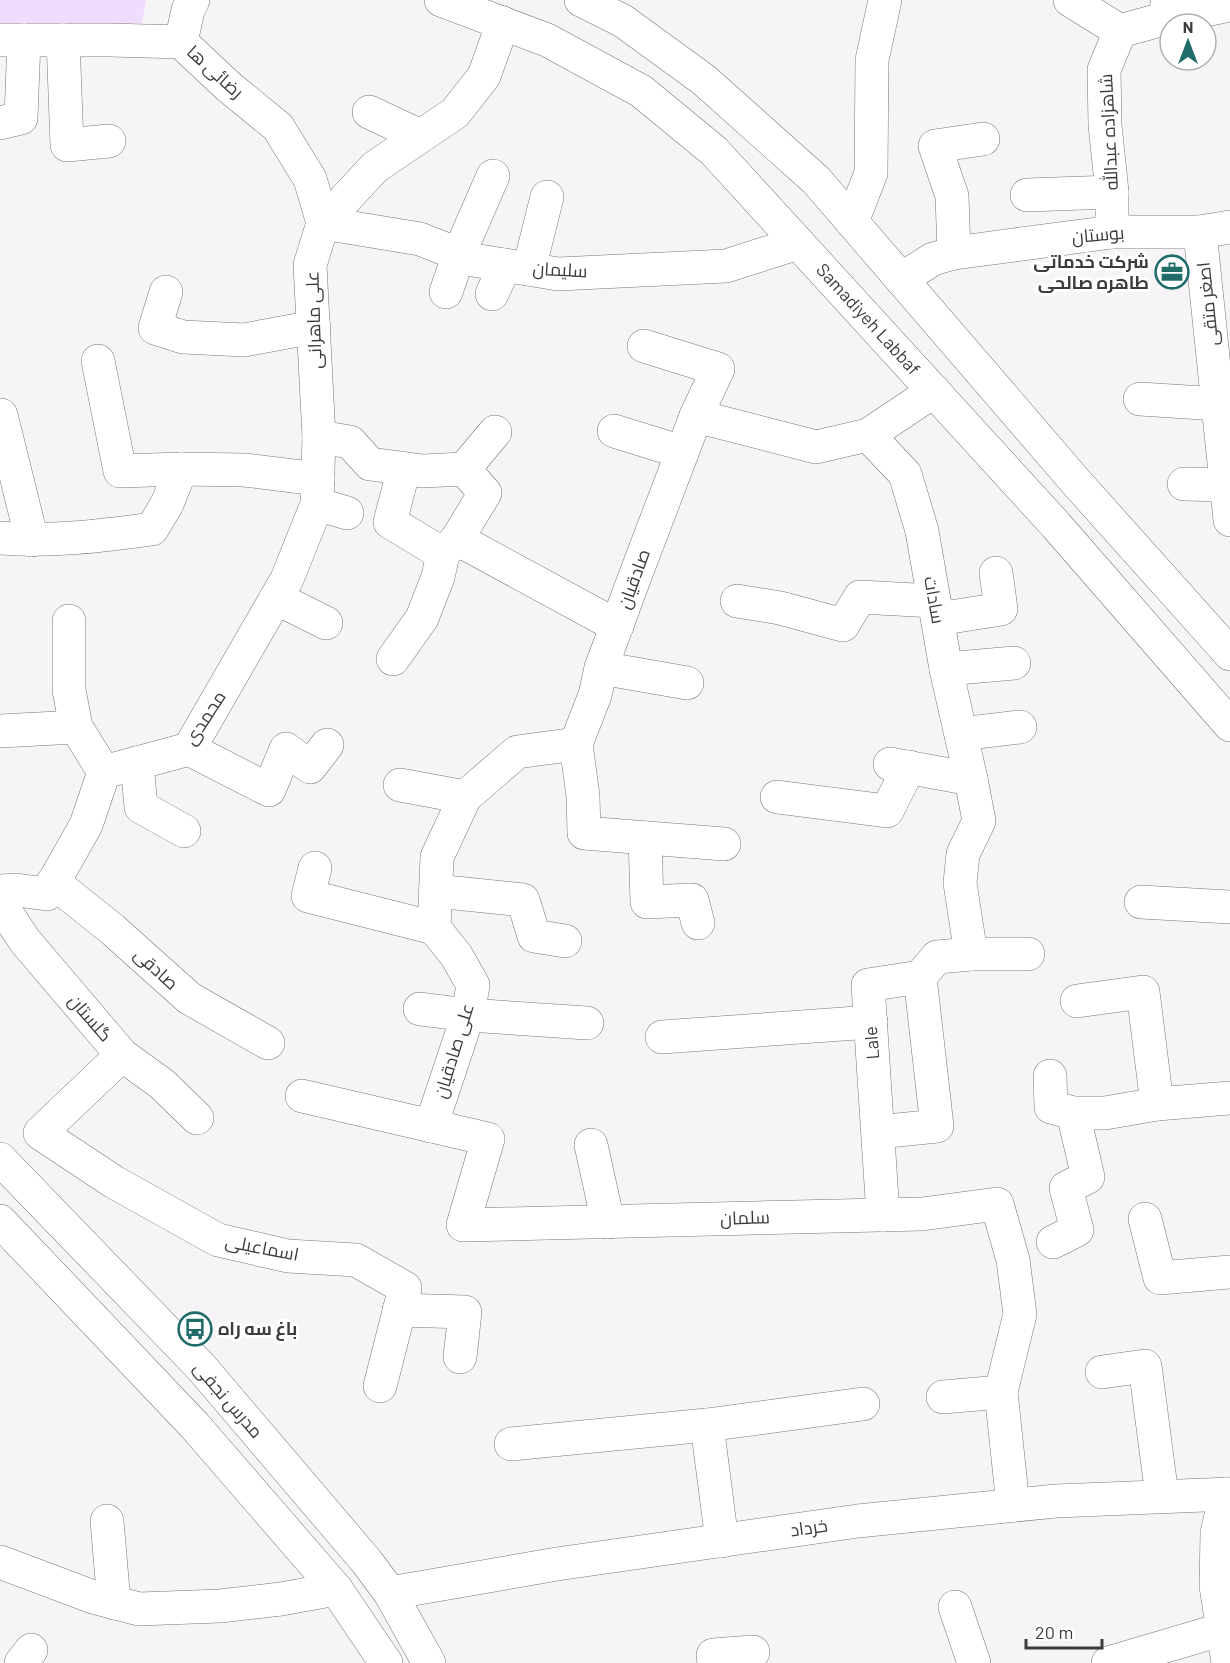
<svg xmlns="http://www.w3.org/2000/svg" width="1230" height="1663" viewBox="0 0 1230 1663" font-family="Barlow,Cairo,sans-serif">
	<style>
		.green { fill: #f0dcfe }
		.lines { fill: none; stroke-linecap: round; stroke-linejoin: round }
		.minor-casing { stroke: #78767a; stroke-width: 34 }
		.major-casing { stroke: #78767a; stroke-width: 34 }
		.minor { stroke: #fff; stroke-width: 33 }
		.major { stroke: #fff; stroke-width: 33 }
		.labels { text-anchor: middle; stroke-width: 6; stroke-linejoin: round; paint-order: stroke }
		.street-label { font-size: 18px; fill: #3c3b3d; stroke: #fff }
		.poi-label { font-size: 18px; font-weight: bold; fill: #3c3b3d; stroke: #fff; text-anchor: end }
	</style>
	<rect width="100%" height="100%" fill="#f7f4f8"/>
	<polygon class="green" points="0,0 146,0 142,23 0,23"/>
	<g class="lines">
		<defs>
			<g id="minor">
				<polyline points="1070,0 1120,31"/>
				<polyline points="1167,18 1230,5"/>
				<polyline points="0,40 110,40 181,42 229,87 278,127 310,179 323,223 420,239 473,260 558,274 726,266 798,243"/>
				<polyline points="63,40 67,145 109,141"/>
				<polyline points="181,42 188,10 193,0"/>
				<polyline points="369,112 420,136"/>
				<polyline points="0,123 21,118 24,40"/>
				<polyline points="1027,195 1112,192"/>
				<polyline points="852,222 871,173 872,60 885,0"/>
				<polyline points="1112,232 1112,192 1105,125 1104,70 1120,31 1167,18 1167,0"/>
				<polyline points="1200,232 1230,520"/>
				<polyline points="954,253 952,196 935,146 983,139"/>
				<polyline points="529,269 547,197"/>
				<polyline points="901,279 933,259 954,253 1112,232 1200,232 1230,227"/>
				<polyline points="166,292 155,328 183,337 244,340 314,327"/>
				<polyline points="446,292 459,254 493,176"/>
				<polyline points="492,294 505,265"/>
				<polyline points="644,346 718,369 696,416 634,579 601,668 595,695 576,744 583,796 584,833 724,844"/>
				<polyline points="98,361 120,471 181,469"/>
				<polyline points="1140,399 1219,404 1230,407"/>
				<polyline points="1,415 32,540"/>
				<polyline points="696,416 816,447 868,435 934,391"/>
				<polyline points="614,431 682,452"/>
				<polyline points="868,435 905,474 922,531 946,669 971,779 979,821 963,854 960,883 971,954"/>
				<polyline points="319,437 350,442 370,464 423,471 464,469 495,432"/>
				<polyline points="404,469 390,522 443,554"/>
				<polyline points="1184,484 1227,485"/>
				<polyline points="317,504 347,513"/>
				<path d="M 0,538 C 51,542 101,536 152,529 L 167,504 L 181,469 L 244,470 L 318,479"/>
				<polyline points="457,539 617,626"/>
				<polyline points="276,598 326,623"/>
				<polyline points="737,601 780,608 843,625 860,597 934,601"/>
				<polyline points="938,619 1001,609 996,573"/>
				<polyline points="69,621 69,690 76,727 104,772"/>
				<polyline points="393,659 422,618 438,577 443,554 457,539 485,493 464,469"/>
				<polyline points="601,668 687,683"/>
				<polyline points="946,669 1014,663"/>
				<polyline points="0,731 76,727"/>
				<polyline points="961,734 1020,727"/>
				<polyline points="189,749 269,790 286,749 310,767 327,745"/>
				<polyline points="137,763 141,807 184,831"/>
				<polyline points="890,764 971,779"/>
				<polyline points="400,785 465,797"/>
				<polyline points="777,797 887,811 909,767"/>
				<polyline points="645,838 647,902 692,900 698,923"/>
				<polyline points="315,868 308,896 434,928"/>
				<polyline points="53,882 112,929 189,998 268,1043"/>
				<polyline points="0,891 16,890 47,894 86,825 104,772 189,749 287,579 317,504 319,437 310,265 323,223 375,167 455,113 484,76 503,23"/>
				<polyline points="436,891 523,900 534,936 565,941"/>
				<polyline points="1141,902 1230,907"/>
				<polyline points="0,903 25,941 122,1055 162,1084 197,1118"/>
				<polyline points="1077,1001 1143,992 1157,1104"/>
				<polyline points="420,1009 468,1015 587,1023"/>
				<polyline points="662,1037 871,1022"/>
				<polyline points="122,1055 40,1133 114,1182 218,1240 288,1256 356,1260 405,1288 380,1386"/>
				<polyline points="1050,1076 1051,1107 1073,1113 1105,1113 1157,1104 1230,1098"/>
				<polyline points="302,1096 488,1139 463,1225 922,1214 997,1204 1013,1260 1020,1314 1001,1392 1013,1505"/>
				<polyline points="431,1126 468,1015 473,985 456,955 434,928 437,857 465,797 517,752 576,744"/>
				<polyline points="878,1132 937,1126 920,977"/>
				<polyline points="591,1145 608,1222"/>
				<polyline points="883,1215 868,985 920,977 937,957 971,954 1028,954"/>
				<polyline points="1145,1219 1160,1278 1230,1272"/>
				<polyline points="1053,1242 1077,1230 1066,1188 1088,1177 1073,1113"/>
				<polyline points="399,1310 465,1312 460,1357"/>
				<polyline points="1102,1372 1145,1366 1162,1496"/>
				<polyline points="943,1397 1001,1392"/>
				<polyline points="707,1425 722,1541"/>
				<polyline points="511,1444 707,1425 863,1404"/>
				<polyline points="1226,1494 1217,1533 1216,1586 1228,1663"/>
				<polyline points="107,1521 114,1603"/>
				<polyline points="0,1562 93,1597 139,1609 220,1606 281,1599 336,1589"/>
				<polyline points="390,1593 557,1564 858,1521 1056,1501 1230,1494"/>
				<polyline points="955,1607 974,1663"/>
				<polyline points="21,1663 31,1650"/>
				<polyline points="714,1663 713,1655 753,1652"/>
				<polyline points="1108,1663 1230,1627"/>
			</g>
			<g id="major">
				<path id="s1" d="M 441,0 L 547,40 L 641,91 L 714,151 L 1055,524 L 1230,725"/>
				<polyline points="581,0 623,21 704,80 816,180 1076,482 1230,654"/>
				<polyline points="0,1159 201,1367 367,1562 390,1593 429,1663"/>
				<polyline points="0,1221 195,1426 336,1589 386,1663"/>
			</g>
		</defs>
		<use href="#minor" class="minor-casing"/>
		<use href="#major" class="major-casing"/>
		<use href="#minor" class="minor"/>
		<use href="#major" class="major"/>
	</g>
	<defs>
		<symbol id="office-ring" viewBox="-11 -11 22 22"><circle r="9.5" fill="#fff" stroke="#206c68" stroke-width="1.5"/><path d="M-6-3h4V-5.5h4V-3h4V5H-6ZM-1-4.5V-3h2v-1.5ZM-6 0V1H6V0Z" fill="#206c68"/></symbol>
		<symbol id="bus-ring" viewBox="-11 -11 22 22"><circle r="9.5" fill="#fff" stroke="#206c68" stroke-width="1.5"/><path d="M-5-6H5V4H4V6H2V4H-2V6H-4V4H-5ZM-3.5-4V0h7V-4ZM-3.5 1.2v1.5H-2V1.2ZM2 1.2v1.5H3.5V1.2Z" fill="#206c68"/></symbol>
	</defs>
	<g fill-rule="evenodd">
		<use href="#office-ring" x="1153" y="253" width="38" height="38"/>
		<use href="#bus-ring" x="176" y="1310" width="38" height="38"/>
	</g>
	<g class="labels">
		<g class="street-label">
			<text transform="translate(215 72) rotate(42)" y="6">رضائی ها</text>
			<text transform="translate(1109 132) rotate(-93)" y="6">شاهزاده عبدالله</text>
			<text transform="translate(1098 235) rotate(-5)" y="6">بوستان</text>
			<text transform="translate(560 270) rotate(3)" y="6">سلیمان</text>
			<text transform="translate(1208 304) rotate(-96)" y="6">اصغر متقی</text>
			<text dy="6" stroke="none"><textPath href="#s1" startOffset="543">Samadiyeh Labbaf</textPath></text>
			<text transform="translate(314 320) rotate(-92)" y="6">علی ماهرانی</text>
			<text transform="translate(634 579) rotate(-70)" y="6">صادقیان</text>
			<text transform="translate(934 600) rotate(80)" y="6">سادات</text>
			<text transform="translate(205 718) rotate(-57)" y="6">محمدی</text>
			<text transform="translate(156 969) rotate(42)" y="6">صادقی</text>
			<text transform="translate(90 1018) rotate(49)" y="6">گلستان</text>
			<text transform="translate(872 1043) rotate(-94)" y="6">Lale</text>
			<text transform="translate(454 1051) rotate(-73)" y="6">علی صادقیان</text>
			<text transform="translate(745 1218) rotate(-2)" y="6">سلمان</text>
			<text transform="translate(262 1248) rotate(11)" y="6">اسماعیلی</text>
			<text transform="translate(228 1400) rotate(49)" y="6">مدرس نجفی</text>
			<text transform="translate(809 1528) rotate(-8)" y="6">خرداد</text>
		</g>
		<g class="poi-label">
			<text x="1149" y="268">شرکت خدماتی<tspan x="1149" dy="21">طاهره صالحی</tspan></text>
			<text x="218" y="1335" text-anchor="start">باغ سه راه</text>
		</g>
	</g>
	<g transform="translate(1188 42)"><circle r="28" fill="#ffffff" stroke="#b1b1b1" stroke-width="1.5"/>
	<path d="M0-4.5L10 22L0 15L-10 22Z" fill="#206c68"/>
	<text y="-9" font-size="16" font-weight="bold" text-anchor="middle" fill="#3c3b3d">N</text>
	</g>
	<path d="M1026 1639v9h76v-9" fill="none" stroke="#3c3b3d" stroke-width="3"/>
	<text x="1035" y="1639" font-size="18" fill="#3c3b3d" stroke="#ffffff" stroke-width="4.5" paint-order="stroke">20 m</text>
</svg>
